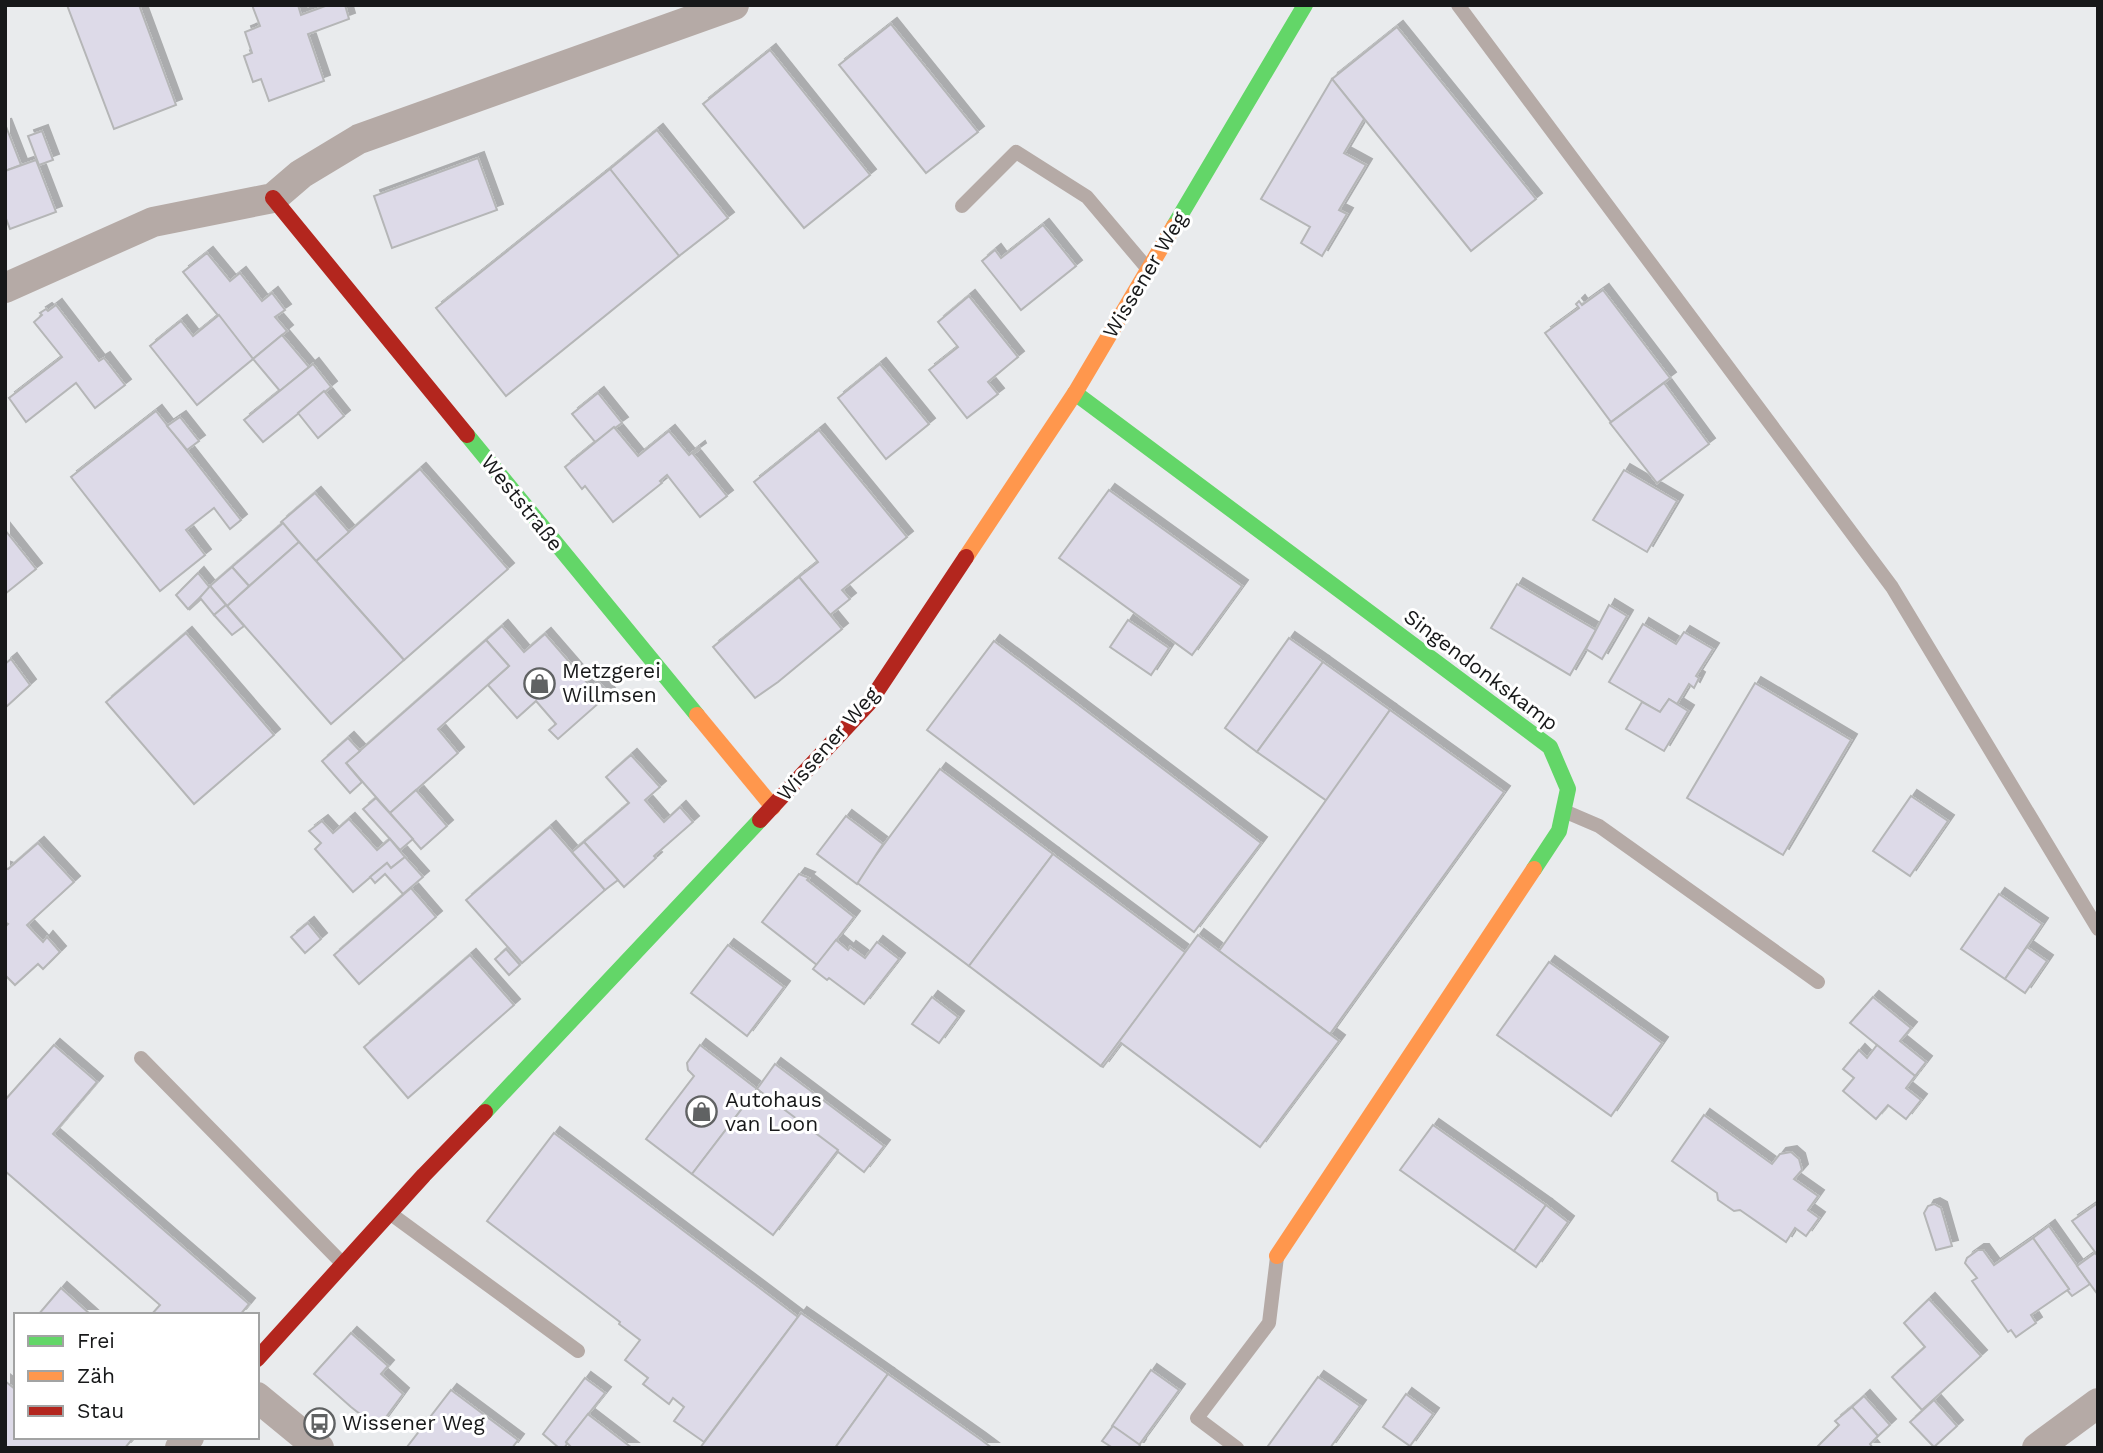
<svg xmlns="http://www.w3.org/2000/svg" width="2103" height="1453" viewBox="0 0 2103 1453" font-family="'Work Sans',sans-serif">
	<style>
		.building { fill: #dddae8; stroke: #b5b6b7; stroke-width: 2; filter: url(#shadow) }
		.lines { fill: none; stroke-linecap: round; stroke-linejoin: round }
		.lane { stroke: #b5aaa6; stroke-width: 14 }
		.street { stroke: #b5aaa6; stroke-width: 30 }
		.fast { stroke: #63d668; stroke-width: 16 }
		.slow { stroke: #ff974d; stroke-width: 16 }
		.jam { stroke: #b3261e; stroke-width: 16 }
		.labels { text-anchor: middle; stroke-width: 6; stroke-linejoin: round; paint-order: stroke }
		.street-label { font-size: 21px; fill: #171819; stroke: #fff }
		.poi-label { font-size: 21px; fill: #171819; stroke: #fff; text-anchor: start }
	</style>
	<defs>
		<filter id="shadow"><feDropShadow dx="6" dy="-6" stdDeviation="0" flood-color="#0004"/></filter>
	</defs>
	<rect width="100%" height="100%" fill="#e9ebed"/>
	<g class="building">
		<polygon points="67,5 139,5 176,105 114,129"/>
		<polygon points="252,5 298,5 301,15 328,5 345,5 349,19 308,34 324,81 269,101 261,79 253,82 244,56 252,53 245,32 260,26"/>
		<polygon points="891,24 978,132 926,173 839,65"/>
		<polygon points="1397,27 1536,199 1471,251 1332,79"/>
		<polygon points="770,50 870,175 804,228 703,104"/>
		<polygon points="1332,79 1364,119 1344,153 1366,165 1339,210 1347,214 1322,256 1301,243 1310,227 1261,199"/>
		<polygon points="5,124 21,165 5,171"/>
		<polygon points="657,130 728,218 679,256 610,169"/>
		<polygon points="42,131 53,160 39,165 28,136"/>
		<polygon points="478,158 497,210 392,248 374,196"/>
		<polygon points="36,160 56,212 10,229 5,216 5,171"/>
		<polygon points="610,169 679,256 506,396 436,308"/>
		<polygon points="1043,225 1076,266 1021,310 982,261 995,250 1001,258"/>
		<polygon points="207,253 230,281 240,273 262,301 272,293 285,310 275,317 287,331 253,359 183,272"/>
		<polygon points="1603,290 1670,378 1611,422 1545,333 1579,308 1576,304 1579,301 1582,305"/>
		<polygon points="969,296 1018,357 988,382 998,394 967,418 929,370 958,347 938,322"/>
		<polygon points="56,305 99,361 104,358 125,385 95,408 76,383 26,422 9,398 62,357 34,322 42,315 40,313 46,309 48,311"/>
		<polygon points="219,315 253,359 197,405 150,346 181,321 193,336"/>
		<polygon points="282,335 309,367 280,391 253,359"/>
		<polygon points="313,364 331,387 263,442 244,420"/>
		<polygon points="880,364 929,424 886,459 838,398"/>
		<polygon points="1664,383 1709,444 1657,483 1610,423"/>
		<polygon points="324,391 344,416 318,438 298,413"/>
		<polygon points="598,393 622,423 595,442 572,414"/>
		<polygon points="156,411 241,520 230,529 214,508 186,530 205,555 160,591 71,477"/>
		<polygon points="180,417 199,441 187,450 167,426"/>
		<polygon points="614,427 638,456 669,431 689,455 699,447 700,449 693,454 727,496 700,517 667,475 660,481 662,483 613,522 585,486 582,489 565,467"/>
		<polygon points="819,430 907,537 842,590 850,599 830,615 799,577 818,562 754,482"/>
		<polygon points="420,469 508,569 404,660 316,561"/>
		<polygon points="1624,470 1677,501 1647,552 1593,520"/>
		<polygon points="1109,490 1242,586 1192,655 1059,558"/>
		<polygon points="315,493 349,532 316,561 281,522"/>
		<polygon points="283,523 299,542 249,586 232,567"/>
		<polygon points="5,530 36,569 5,594"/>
		<polygon points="299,542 404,660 331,724 227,606"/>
		<polygon points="232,567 249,586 227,606 210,586"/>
		<polygon points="198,573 210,588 188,609 176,595"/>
		<polygon points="799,577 842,629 778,682 755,698 713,647"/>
		<polygon points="1517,584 1596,630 1570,675 1491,628"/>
		<polygon points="210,586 226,605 214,615 201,599 189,610"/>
		<polygon points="226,605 244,626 232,635 214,615"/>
		<polygon points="1609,605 1627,616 1602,659 1586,649"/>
		<polygon points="1128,620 1169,648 1151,675 1110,647"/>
		<polygon points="1643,624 1676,644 1684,632 1713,649 1696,676 1699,678 1694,688 1689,684 1677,704 1669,699 1660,712 1609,682"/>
		<polygon points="502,626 524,652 545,634 591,687 598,681 609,694 558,739 549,730 556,724 536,701 517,718 488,685 509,666 486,640"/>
		<polygon points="186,633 274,735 194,804 106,702"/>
		<polygon points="1289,638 1323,662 1257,752 1225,728"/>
		<polygon points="486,640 509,666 438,729 458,753 390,813 346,763"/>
		<polygon points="994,641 1261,843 1194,932 927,730"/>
		<polygon points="11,659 30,685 5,708 5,664"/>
		<polygon points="1323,662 1390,710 1327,801 1257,752"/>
		<polygon points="1755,683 1851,740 1783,855 1687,798"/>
		<polygon points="1669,699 1688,711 1664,751 1626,729 1642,702 1660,712"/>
		<polygon points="1390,710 1504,792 1330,1034 1219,951"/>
		<polygon points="348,738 360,751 346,763 362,782 350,793 322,761"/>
		<polygon points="631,755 660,787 645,800 664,822 680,807 693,822 654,856 656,858 624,887 584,842 629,803 606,777"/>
		<polygon points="940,769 1053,854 969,966 856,882"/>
		<polygon points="416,790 447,826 421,849 390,813"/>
		<polygon points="1911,796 1948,821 1910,876 1873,851"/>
		<polygon points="376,798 413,839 400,850 363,809"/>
		<polygon points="846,816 883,844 857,884 817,854"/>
		<polygon points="349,819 377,850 390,839 405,857 391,868 387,863 353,892 315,849 321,843 309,831 322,821 333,833"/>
		<polygon points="550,827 605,890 522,963 466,900"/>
		<polygon points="584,842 618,880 605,890 572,852"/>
		<polygon points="38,843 74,882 27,925 43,942 47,937 60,952 43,969 38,964 15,985 5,975 5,927 8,924 5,922 5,868 8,869"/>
		<polygon points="1053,854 1186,953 1101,1066 969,966"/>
		<polygon points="405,857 423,877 403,894 385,874 375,883 370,877 387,863 391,868"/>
		<polygon points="799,874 809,878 807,880 854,917 817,965 762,922"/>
		<polygon points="411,888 436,917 359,984 334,955"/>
		<polygon points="1999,894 2042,924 2005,979 1961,949"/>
		<polygon points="308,923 321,939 305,953 291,937"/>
		<polygon points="1198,935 1339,1041 1260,1147 1121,1043 1103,1067 1101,1066"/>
		<polygon points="836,940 848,950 850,947 865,958 877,942 899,959 864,1004 829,978 827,980 813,969"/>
		<polygon points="728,945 784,987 747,1036 691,993"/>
		<polygon points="2027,947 2047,961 2025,993 2005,979"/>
		<polygon points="506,949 520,965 509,975 495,959"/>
		<polygon points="470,955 514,1005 408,1098 364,1047"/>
		<polygon points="1549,962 1662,1043 1611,1116 1497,1035"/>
		<polygon points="932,997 958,1017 939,1043 912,1024"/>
		<polygon points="1873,997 1911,1028 1900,1041 1926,1062 1915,1076 1850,1023"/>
		<polygon points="54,1045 97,1082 53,1134 249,1304 240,1315 151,1315 160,1305 5,1171 5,1100"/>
		<polygon points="700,1045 757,1089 692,1174 646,1139 694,1076 688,1070 687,1063"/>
		<polygon points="1877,1045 1915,1076 1906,1088 1921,1100 1906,1119 1888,1105 1876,1119 1843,1091 1854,1078 1843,1069 1859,1050 1867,1058"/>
		<polygon points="775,1064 884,1146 864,1172 757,1089"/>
		<polygon points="757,1089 838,1150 773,1235 692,1174"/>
		<polygon points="1704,1115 1772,1164 1780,1154 1791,1152 1799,1159 1802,1170 1794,1179 1818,1196 1808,1210 1819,1218 1806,1236 1795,1228 1786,1242 1740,1210 1734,1211 1718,1200 1717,1193 1672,1161"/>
		<polygon points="1433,1125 1546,1205 1514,1251 1400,1170"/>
		<polygon points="554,1133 798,1317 704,1442 674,1421 684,1407 673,1398 669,1404 643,1384 648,1378 625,1360 640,1340 619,1324 620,1322 487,1221"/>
		<polygon points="2098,1203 2098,1256 2072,1221"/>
		<polygon points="1934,1204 1941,1208 1952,1246 1936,1250 1924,1213 1928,1206"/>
		<polygon points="1546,1205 1568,1222 1536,1267 1514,1251"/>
		<polygon points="2049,1226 2090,1284 2072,1296 2067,1290 2069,1289 2033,1238"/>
		<polygon points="2033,1238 2069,1289 2031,1315 2036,1323 2016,1337 2011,1330 2008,1332 1972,1281 1977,1278 1965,1263 1967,1258 1978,1250 1983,1250 1994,1265"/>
		<polygon points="2095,1253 2098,1256 2098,1295 2077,1266"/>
		<polygon points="61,1288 91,1315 38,1315"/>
		<polygon points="1929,1299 1981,1356 1922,1410 1892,1377 1925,1347 1904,1323"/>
		<polygon points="801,1313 888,1374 835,1448 700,1448"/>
		<polygon points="351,1333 388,1366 381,1374 403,1394 378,1428 351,1407 314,1374"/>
		<polygon points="1151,1370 1179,1390 1139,1445 1112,1426"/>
		<polygon points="888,1374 980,1439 992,1448 835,1448"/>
		<polygon points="1318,1377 1360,1406 1330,1448 1271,1448 1268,1446"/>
		<polygon points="585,1378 605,1393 566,1442 567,1444 564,1448 559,1448 543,1434"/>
		<polygon points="5,1381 16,1390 16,1437 134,1437 125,1448 5,1448"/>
		<polygon points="451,1390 518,1440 512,1448 407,1447"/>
		<polygon points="1406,1394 1433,1414 1410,1446 1383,1427"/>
		<polygon points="1864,1396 1890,1425 1878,1436 1852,1407"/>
		<polygon points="1934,1400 1957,1426 1934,1447 1910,1422"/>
		<polygon points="1852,1407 1878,1436 1870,1444 1873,1448 1816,1448 1839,1425 1835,1421"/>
		<polygon points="588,1414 589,1415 632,1448 572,1448 566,1442"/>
		<polygon points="1113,1426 1140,1445 1138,1448 1113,1448 1102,1441"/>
	</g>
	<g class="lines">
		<g class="lane">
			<polyline points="1458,5 1892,587 2098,929"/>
			<polyline points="962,206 1016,152 1087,197 1147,268"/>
			<polyline points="1564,811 1599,826 1818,982"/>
			<polyline points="141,1058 343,1264"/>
			<polyline points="391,1214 578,1351"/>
			<polyline points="1237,1448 1197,1418 1269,1323 1277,1257"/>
		</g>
		<g class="street">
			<polyline points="5,288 153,222 273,198 301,174 359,139 734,5"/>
			<polyline points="257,1397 319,1448"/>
			<polyline points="180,1448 189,1437"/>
			<polyline points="2037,1448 2098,1403"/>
		</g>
		<g class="fast">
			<polyline points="1174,226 1305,5"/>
			<polyline points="1075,393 1550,747 1568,789 1559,831 1534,869"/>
			<polyline points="467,435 697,715"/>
			<polyline points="485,1112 760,820"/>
		</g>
		<g class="slow">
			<polyline points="966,557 1075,393 1174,226"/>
			<polyline points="697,715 773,807"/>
			<polyline points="1277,1256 1534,869"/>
		</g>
		<g class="jam">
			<polyline points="273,198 467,435"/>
			<polyline points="760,820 869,703 966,557"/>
			<polyline points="257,1359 424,1175 485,1112"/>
		</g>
	</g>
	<defs>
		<symbol id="shop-ring" viewBox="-11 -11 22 22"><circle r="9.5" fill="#fff" stroke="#606263" stroke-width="1.5"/><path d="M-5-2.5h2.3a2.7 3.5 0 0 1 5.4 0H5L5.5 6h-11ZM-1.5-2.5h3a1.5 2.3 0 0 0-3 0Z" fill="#606263"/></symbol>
		<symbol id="bus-ring" viewBox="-11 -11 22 22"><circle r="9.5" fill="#fff" stroke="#606263" stroke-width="1.5"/><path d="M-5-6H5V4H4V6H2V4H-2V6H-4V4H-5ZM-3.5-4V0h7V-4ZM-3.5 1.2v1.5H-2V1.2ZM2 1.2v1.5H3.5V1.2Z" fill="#606263"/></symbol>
	</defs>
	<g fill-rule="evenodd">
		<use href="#shop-ring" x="522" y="666" width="35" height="35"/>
		<use href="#shop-ring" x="684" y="1094" width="35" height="35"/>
		<use href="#bus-ring" x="302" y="1406" width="35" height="35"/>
	</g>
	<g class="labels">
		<g class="street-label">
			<text transform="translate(1145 275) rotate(-59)" y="7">Wissener Weg</text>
			<text transform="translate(522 503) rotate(51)" y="7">Weststraße</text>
			<text transform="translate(1481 670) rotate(37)" y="7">Singendonkskamp</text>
			<text transform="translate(828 744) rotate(-49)" y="7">Wissener Weg</text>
		</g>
		<g class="poi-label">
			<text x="562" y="678">Metzgerei<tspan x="562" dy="24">Willmsen</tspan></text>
			<text x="725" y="1107">Autohaus<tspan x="725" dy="24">van Loon</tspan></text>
			<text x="342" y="1430">Wissener Weg</text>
		</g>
	</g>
	<rect width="2103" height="1453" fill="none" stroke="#171819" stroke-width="14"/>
	<rect x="14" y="1313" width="245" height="126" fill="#ffffff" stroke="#a2a3a3" stroke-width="2"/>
	<rect x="28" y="1336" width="35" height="10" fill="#63d668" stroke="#a2a3a3" stroke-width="2"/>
	<text x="77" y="1348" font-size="21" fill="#171819">Frei</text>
	<rect x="28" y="1371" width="35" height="10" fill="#ff974d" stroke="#a2a3a3" stroke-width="2"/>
	<text x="77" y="1383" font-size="21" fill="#171819">Zäh</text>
	<rect x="28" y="1406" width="35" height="10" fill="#b3261e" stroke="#a2a3a3" stroke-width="2"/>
	<text x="77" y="1418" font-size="21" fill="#171819">Stau</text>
</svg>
